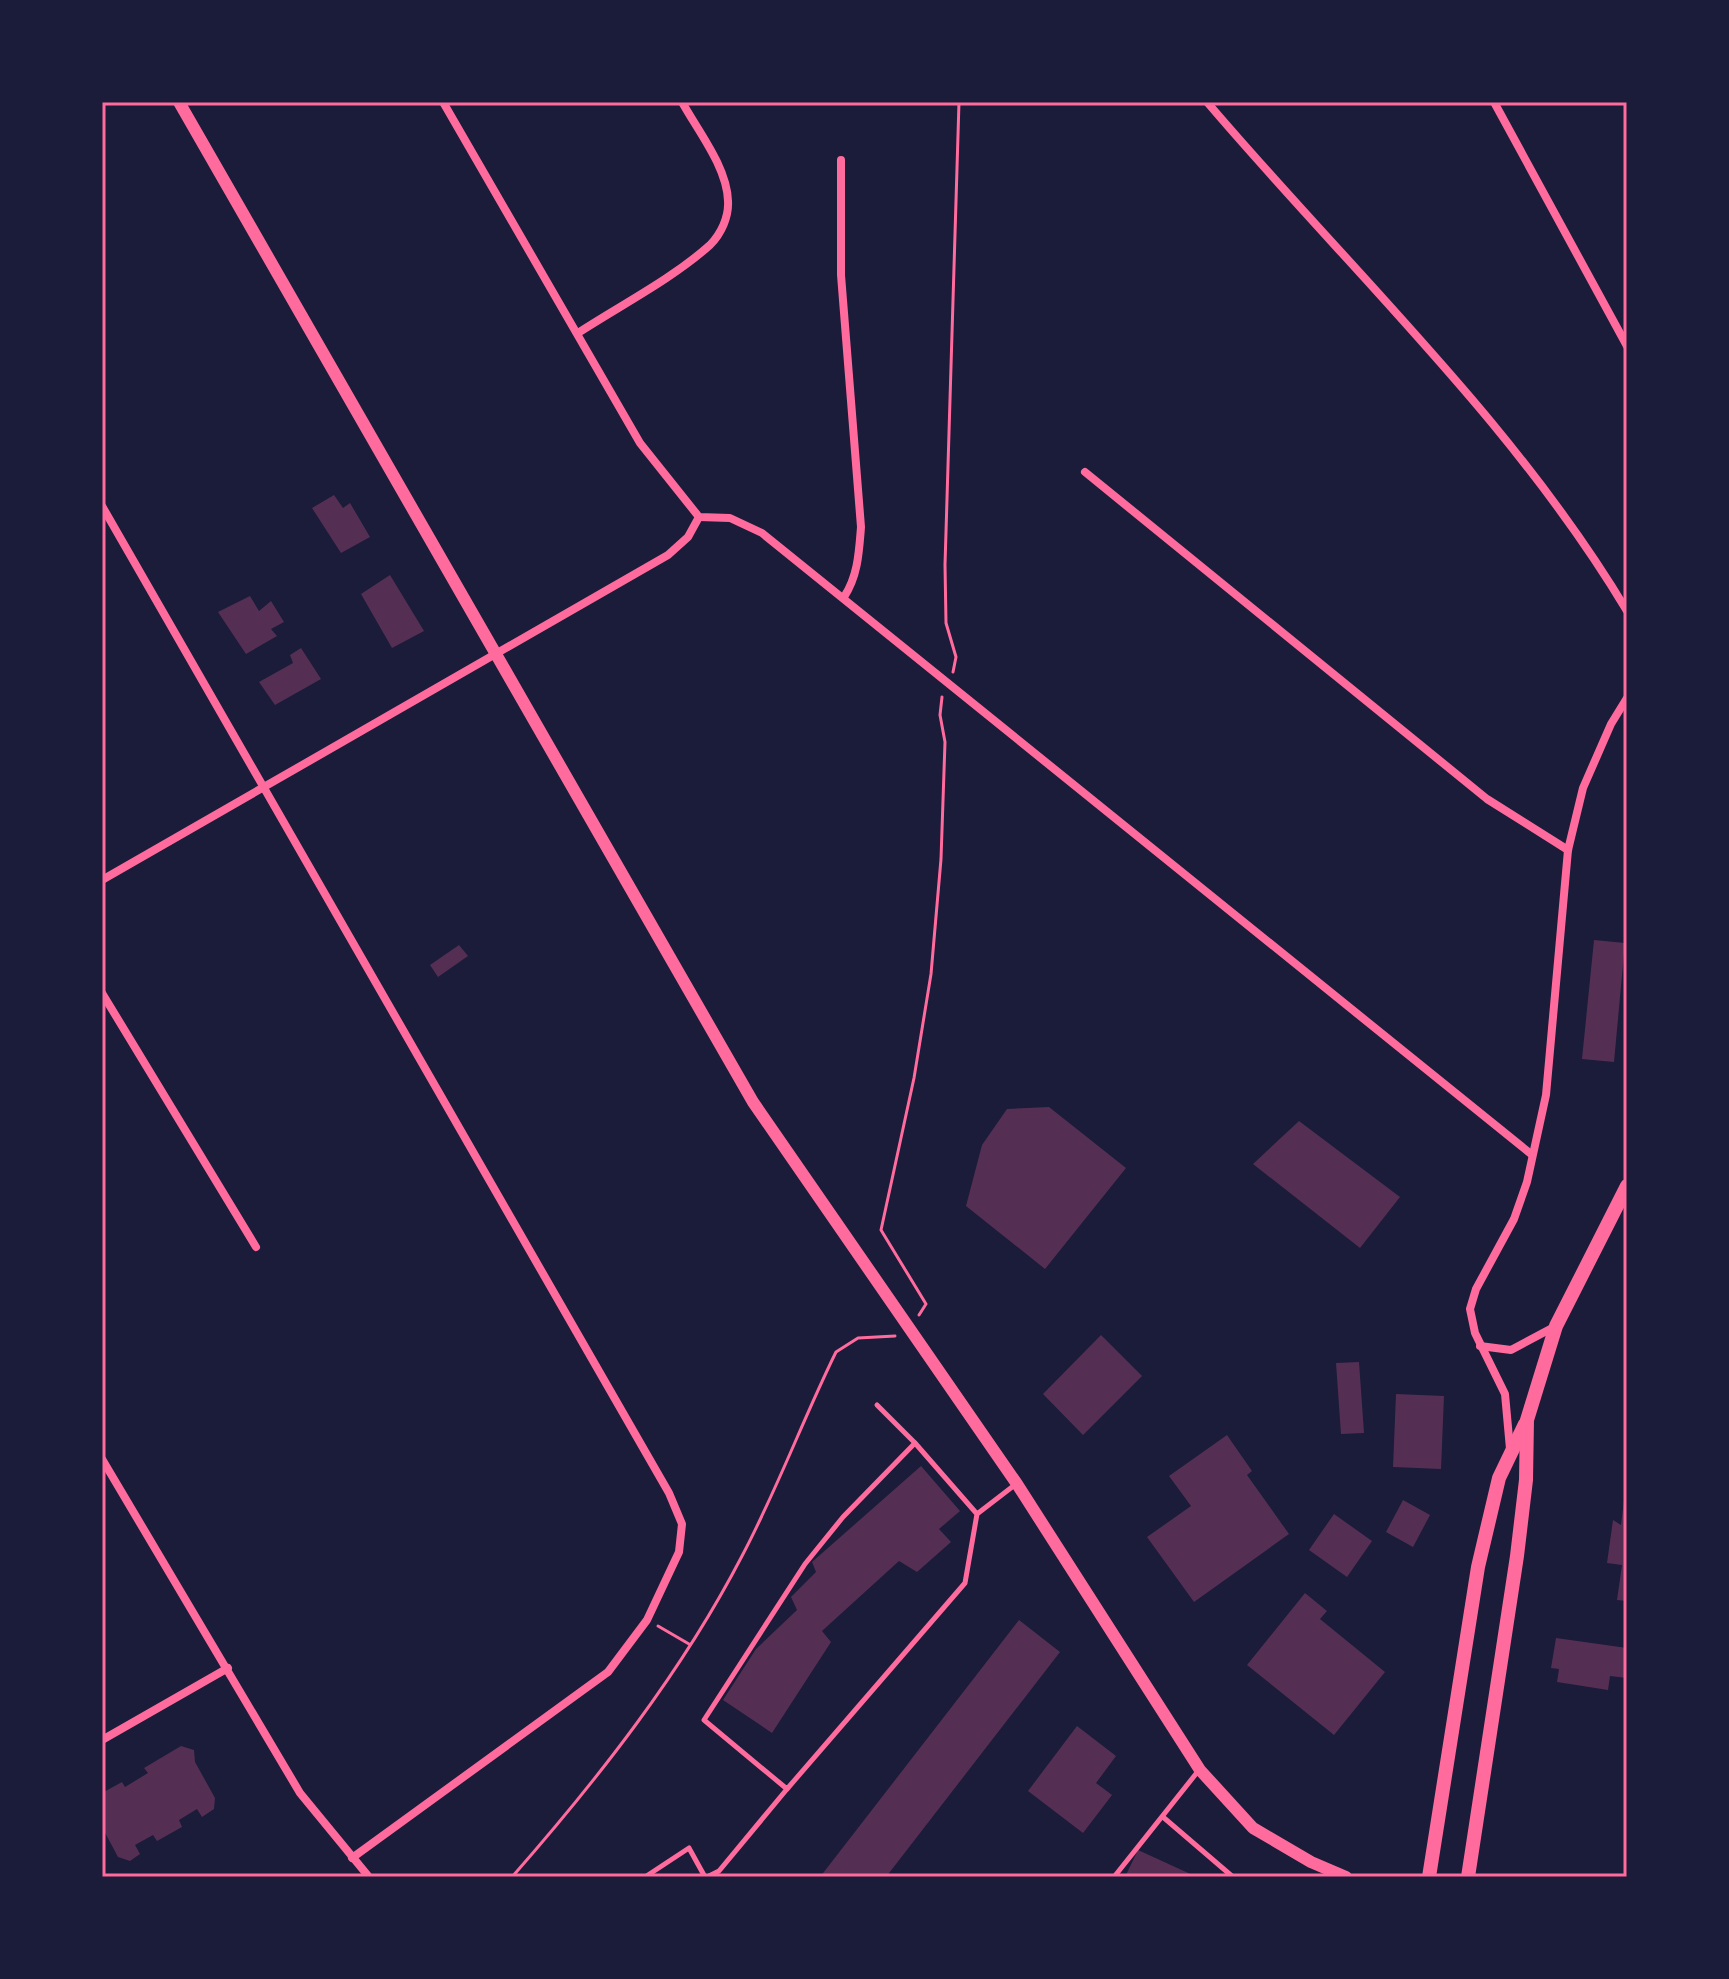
<svg xmlns="http://www.w3.org/2000/svg" width="1729" height="1979" viewBox="0 0 1729 1979" font-family="'IBM Plex Sans',sans-serif">
	<style>
		.building { fill: #542f53 }
		.lines { fill: none; stroke-linecap: round; stroke-linejoin: round }
		.path { stroke: #ff6b9d; stroke-width: 3 }
		.service { stroke: #ff6b9d; stroke-width: 5 }
		.minor { stroke: #ff6b9d; stroke-width: 8 }
		.tertiary { stroke: #ff6b9d; stroke-width: 12 }
		.primary { stroke: #ff6b9d; stroke-width: 14 }
		.neatline { fill: none; stroke: #ff6b9d; stroke-width: 3 }
	</style>
	<rect width="100%" height="100%" fill="#1b1b3a"/>
	<g class="building">
		<polygon points="334,495 343,508 350,503 370,537 341,553 312,508"/>
		<polygon points="390,575 424,631 392,648 361,594"/>
		<polygon points="250,596 259,611 271,601 284,622 271,629 277,636 246,654 218,612"/>
		<polygon points="301,648 321,679 275,705 259,682 293,663 290,655"/>
		<polygon points="1594,940 1625,943 1614,1062 1582,1059"/>
		<polygon points="459,945 468,956 438,977 430,965"/>
		<polygon points="1049,1107 1126,1168 1045,1269 966,1206 982,1145 1007,1109"/>
		<polygon points="1299,1121 1400,1197 1360,1248 1253,1164"/>
		<polygon points="1101,1335 1142,1376 1083,1435 1043,1394"/>
		<polygon points="1359,1362 1364,1433 1341,1434 1336,1363"/>
		<polygon points="1396,1394 1444,1396 1441,1469 1393,1467"/>
		<polygon points="1227,1435 1252,1471 1247,1475 1289,1534 1194,1602 1147,1537 1191,1506 1169,1476"/>
		<polygon points="921,1466 960,1511 939,1529 951,1542 917,1572 899,1561 822,1631 831,1642 772,1733 723,1700 756,1649 797,1610 791,1597 816,1572 812,1562"/>
		<polygon points="1625,1492 1627,1492 1627,1601 1617,1600 1622,1565 1607,1563 1613,1520 1621,1525"/>
		<polygon points="1403,1500 1430,1515 1413,1547 1386,1532"/>
		<polygon points="1334,1514 1372,1541 1347,1577 1309,1550"/>
		<polygon points="1305,1593 1327,1611 1320,1619 1385,1672 1334,1735 1247,1665"/>
		<polygon points="1019,1620 1060,1652 886,1877 820,1877"/>
		<polygon points="1556,1638 1627,1648 1627,1678 1610,1676 1608,1690 1557,1682 1559,1669 1551,1668"/>
		<polygon points="1077,1726 1116,1756 1096,1783 1112,1795 1083,1833 1028,1791"/>
		<polygon points="181,1746 194,1750 195,1762 215,1798 214,1809 202,1817 197,1809 179,1820 182,1827 157,1841 153,1835 135,1845 140,1854 130,1861 118,1857 102,1827 102,1793 122,1782 125,1787 148,1773 144,1768"/>
		<polygon points="1138,1850 1197,1877 1125,1877"/>
	</g>
	<g class="lines">
		<g class="path">
			<polyline points="953,672 956,657 946,623 945,565 959,102"/>
			<polyline points="919,1315 926,1304 881,1230 914,1078 931,974 941,859 945,742 940,715 942,697"/>
			<polyline points="658,1626 689,1644"/>
			<path d="M 512,1877 C 598,1779 682,1672 742,1556 C 777,1490 803,1419 836,1352 L 858,1338 L 895,1336"/>
		</g>
		<g class="service">
			<polyline points="877,1405 915,1443"/>
			<polyline points="977,1514 965,1583 787,1789 704,1720 805,1564 843,1517 915,1443 977,1514 1016,1484"/>
			<polyline points="1163,1817 1233,1877"/>
			<polyline points="645,1877 689,1848 705,1877"/>
			<polyline points="707,1877 719,1871 787,1789"/>
			<polyline points="1114,1877 1199,1770"/>
		</g>
		<g class="minor">
			<polyline points="443,102 640,443 699,517 730,518 762,533 1531,1154"/>
			<path d="M 1207,102 C 1349,269 1514,422 1627,611"/>
			<polyline points="1494,102 1627,346"/>
			<path d="M 841,160 L 841,275 L 861,527 C 859,552 858,576 844,597"/>
			<path d="M 578,333 C 621,305 672,279 710,245 C 721,234 729,217 728,201 C 727,167 698,131 682,102"/>
			<polyline points="1085,472 1487,799 1568,850"/>
			<polyline points="102,506 669,1493 682,1524 679,1552 647,1620 608,1672 352,1858"/>
			<polyline points="102,880 668,555 688,537 699,517"/>
			<polyline points="102,993 256,1247"/>
			<polyline points="1480,1346 1511,1350 1556,1326"/>
			<polyline points="1510,1449 1505,1394 1475,1333 1470,1309 1476,1289 1514,1219 1527,1182 1546,1095 1568,850 1583,788 1611,724 1627,698"/>
			<polyline points="102,1459 300,1793 369,1877"/>
			<polyline points="102,1740 228,1668"/>
		</g>
		<polyline class="tertiary" points="179,102 753,1102 1017,1484 1200,1770 1253,1828 1311,1862 1346,1877"/>
		<g class="primary">
			<polyline points="1429,1877 1478,1567 1499,1478 1525,1424"/>
			<polyline points="1468,1877 1517,1556 1526,1480 1527,1420 1556,1326 1627,1186"/>
		</g>
	</g>
	<rect width="1729" height="1979" fill="none" stroke="#1b1b3a" stroke-width="208"/>
	<rect x="104" y="104" width="1521" height="1771" class="neatline"/>
</svg>
